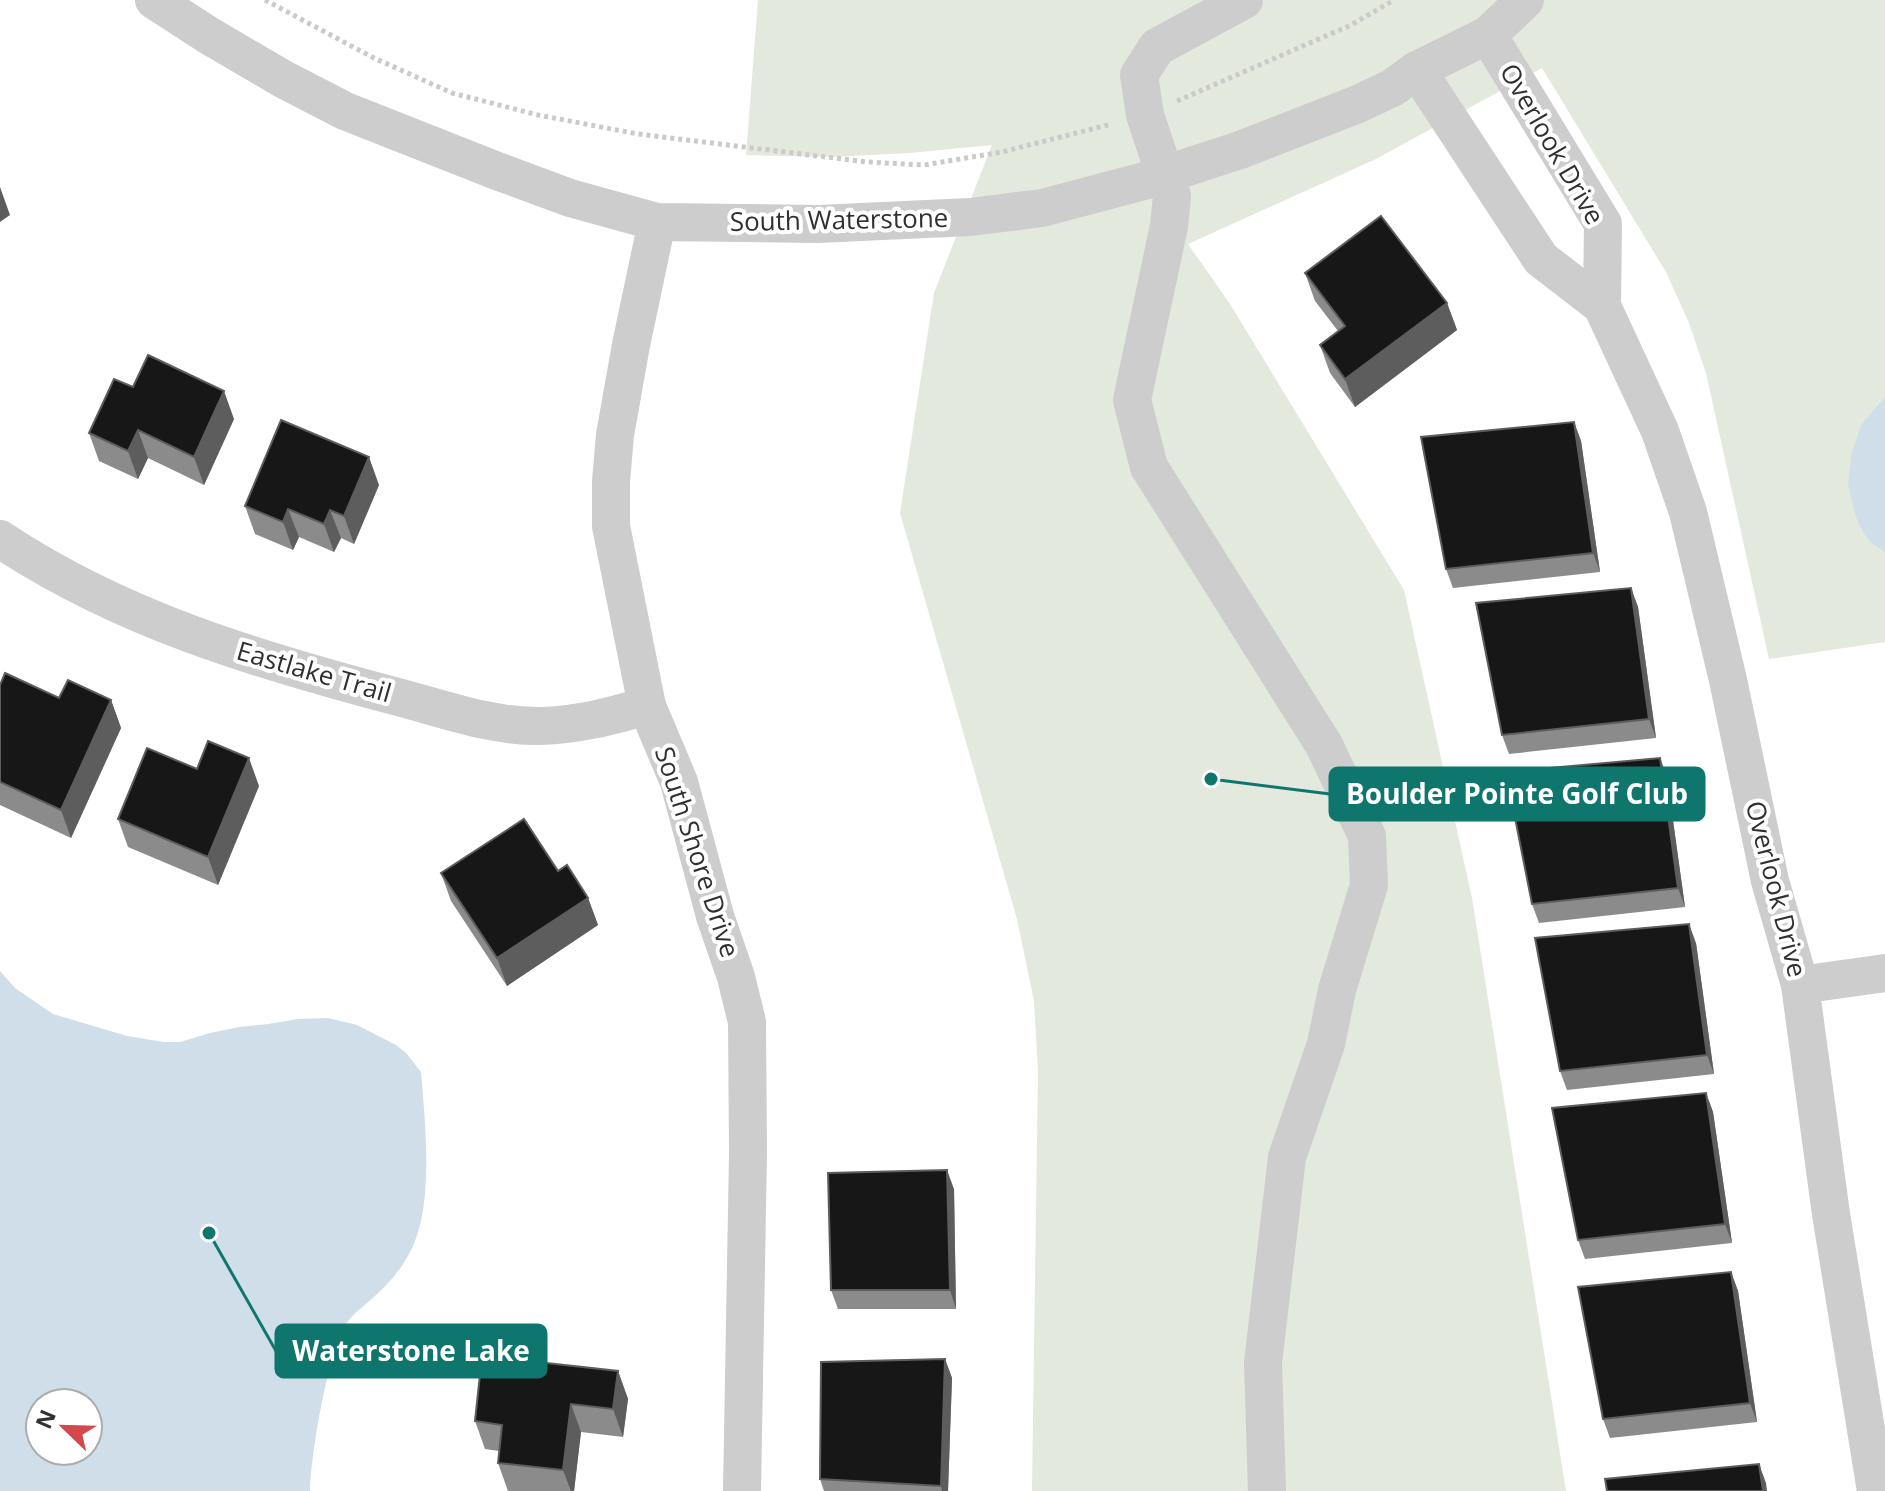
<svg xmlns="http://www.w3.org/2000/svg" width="1885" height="1491" viewBox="0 0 1885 1491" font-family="'Open Sans',sans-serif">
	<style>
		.green { fill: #e3e9dd }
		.water { fill: #cfdee9; fill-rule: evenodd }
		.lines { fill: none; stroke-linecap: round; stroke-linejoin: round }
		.path { stroke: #cacaca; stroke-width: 5; stroke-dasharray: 4 4; stroke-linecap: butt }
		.minor { stroke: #cdcdcd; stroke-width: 38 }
		.wall { fill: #8b8b8b }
		.shaded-wall { fill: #5d5d5d }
		.building { fill: #171717; stroke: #5d5d5d; stroke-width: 2 }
		.labels { text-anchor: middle; stroke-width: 8; stroke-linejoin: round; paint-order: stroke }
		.street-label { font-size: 26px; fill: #303030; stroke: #fff }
		.leader { fill: none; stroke: #0f766e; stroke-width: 3 }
		.callout-dot { fill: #0f766e; stroke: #fff; stroke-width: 3 }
		.callout { fill: #0f766e; stroke: #0f766e; stroke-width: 3 }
		.callout-label { font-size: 28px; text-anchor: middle; font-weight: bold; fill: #fff }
	</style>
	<rect width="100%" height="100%" fill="#fff"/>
	<polygon class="green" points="758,0 1885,0 1885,642 1769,659 1706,373 1689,323 1666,272 1542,68 1376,159 1188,244 1230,304 1404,590 1472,898 1566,1491 1032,1491 1038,1072 1034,1001 1017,919 900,513 934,293 992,145 910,153 829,157 746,155"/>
	<g class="water">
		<polygon points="1885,397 1885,552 1869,541 1861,528 1855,514 1848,484 1852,451 1862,424"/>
		<path d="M 0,971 L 15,988 L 53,1014 L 127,1036 L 164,1042 L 180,1042 L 210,1033 L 239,1027 L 268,1024 L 298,1019 L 328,1018 L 357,1025 L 396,1045 L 406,1053 L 421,1072 C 425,1121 433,1195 415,1241 C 407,1262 392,1281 376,1295 C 368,1303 356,1311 349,1320 C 328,1348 311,1454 310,1491 L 0,1491 ZM 40,1403 L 88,1403 L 88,1451 L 40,1451 Z"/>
	</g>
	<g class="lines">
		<g class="path">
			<polyline points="265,0 374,58 452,93 538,115 638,134 867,162 924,165 1002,152 1112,124"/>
			<polyline points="1177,101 1351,25 1394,0"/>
		</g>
		<g class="minor">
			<polyline points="154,0 208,35 283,79 345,111 497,171 570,198 657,222 818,224 970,217 1042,208 1148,180 1240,150 1358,104 1392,88 1417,70 1488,35 1525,0"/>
			<polyline points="1244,0 1157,47 1139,75 1145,115 1172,196 1169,226 1132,400 1149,467 1324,745 1367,836 1369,885 1337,990 1326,1044 1287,1157 1263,1363 1267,1491"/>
			<polyline points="1488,35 1603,224 1602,306 1660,431 1688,512 1728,680 1770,881 1800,985 1831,1214 1876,1491"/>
			<polyline points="1417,70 1541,259 1602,306"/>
			<polyline points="657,222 631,345 615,435 611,481 611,526 647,706 679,782 715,916 736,977 747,1022 748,1153 742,1491"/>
			<path d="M 0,539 C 122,620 258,660 398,697 C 444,709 493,727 540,726 C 579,725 611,716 647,706"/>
			<polyline points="1800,985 1885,973"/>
		</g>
	</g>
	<g class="wall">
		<polygon points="1305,273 1447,303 1457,330 1355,407 1330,373 1320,345 1338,331 1315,301"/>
		<polygon points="133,387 234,419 204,485 148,458 138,479 99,461 89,433"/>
		<polygon points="1574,422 1581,441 1600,572 1453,588 1446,569"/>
		<polygon points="379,485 354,544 341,538 334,552 299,537 293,550 255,534 245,506"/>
		<polygon points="1631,588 1638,607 1656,738 1509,754 1502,735"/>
		<polygon points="0,685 59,698 111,700 121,728 71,838 0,805"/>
		<polygon points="1660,758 1667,777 1685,907 1539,923 1532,904"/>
		<polygon points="197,769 259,786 218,885 128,847 118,819"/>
		<polygon points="558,871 588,898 598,925 507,986 451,901 441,873"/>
		<polygon points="1696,943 1714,1074 1567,1090 1560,1071"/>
		<polygon points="1706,1093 1713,1112 1732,1243 1585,1259 1578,1240"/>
		<polygon points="954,1189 956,1309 838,1309 831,1290"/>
		<polygon points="1731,1272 1738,1291 1757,1422 1610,1438 1603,1419"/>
		<polygon points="945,1359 952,1378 948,1491 824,1491 820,1479"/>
		<polygon points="618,1371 628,1399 623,1437 581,1432 574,1491 508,1491 498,1463 499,1451 485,1449 475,1421"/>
	</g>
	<g class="shaded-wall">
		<polygon points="0,187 10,215 0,222"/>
		<polygon points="1447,303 1457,330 1355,407 1345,379"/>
		<polygon points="224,391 234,419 204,485 194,457"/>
		<polygon points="1574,422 1581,441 1600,572 1593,553"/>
		<polygon points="138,430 148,458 138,479 128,451"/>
		<polygon points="369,457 379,485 354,544 344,516"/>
		<polygon points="288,509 299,537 293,550 283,522"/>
		<polygon points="330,510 341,538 334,552 324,524"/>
		<polygon points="1631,588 1638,607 1656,738 1649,719"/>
		<polygon points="111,700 121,728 71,838 61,810"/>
		<polygon points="249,758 259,786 218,885 208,857"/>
		<polygon points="1660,758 1667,777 1685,907 1678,888"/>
		<polygon points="588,898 598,925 507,986 497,958"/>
		<polygon points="1689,924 1696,943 1714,1074 1707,1055"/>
		<polygon points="1706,1093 1713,1112 1732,1243 1725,1224"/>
		<polygon points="947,1170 954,1189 956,1309 950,1290"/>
		<polygon points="1731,1272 1738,1291 1757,1422 1750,1403"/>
		<polygon points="945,1359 952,1378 948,1491 942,1491 941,1486"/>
		<polygon points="618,1371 628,1399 623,1437 613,1409"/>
		<polygon points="571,1404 581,1432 574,1491 571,1491 563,1470"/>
		<polygon points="1759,1464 1766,1483 1767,1491 1763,1491"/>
	</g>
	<g class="building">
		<polygon points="1381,216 1447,303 1345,379 1320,345 1345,326 1305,273"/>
		<polygon points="148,355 224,391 194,457 138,430 128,451 89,433 114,379 133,387"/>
		<polygon points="281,420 369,457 344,516 330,510 324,524 288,509 283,522 245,506"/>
		<polygon points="1574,422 1593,553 1446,569 1421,437"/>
		<polygon points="1631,588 1649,719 1502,735 1476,603"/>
		<polygon points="5,673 59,698 68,680 111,700 61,810 0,782 0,685"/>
		<polygon points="208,741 249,758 208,857 118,819 147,748 197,769"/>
		<polygon points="1660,758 1678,888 1532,904 1506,772"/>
		<polygon points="524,819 558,871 567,865 588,898 497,958 441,873"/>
		<polygon points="1689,924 1707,1055 1560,1071 1535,938"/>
		<polygon points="1706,1093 1725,1224 1578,1240 1552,1108"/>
		<polygon points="947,1170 950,1290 831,1290 828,1173"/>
		<polygon points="1731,1272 1750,1403 1603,1419 1578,1287"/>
		<polygon points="482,1356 618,1371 613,1409 571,1404 563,1470 498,1463 502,1425 475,1421"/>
		<polygon points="945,1359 941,1486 820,1479 821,1362"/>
		<polygon points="1759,1464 1763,1491 1607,1491 1605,1479"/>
	</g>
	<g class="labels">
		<g class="street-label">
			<text transform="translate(1552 144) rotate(60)" y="9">Overlook Drive</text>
			<text transform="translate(839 220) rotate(-1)" y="9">South Waterstone</text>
			<text transform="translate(314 672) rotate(16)" y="9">Eastlake Trail</text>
			<text transform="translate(697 852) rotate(72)" y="9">South Shore Drive</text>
			<text transform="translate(1776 889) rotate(76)" y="9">Overlook Drive</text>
		</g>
	</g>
	<path class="leader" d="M1211 779L1330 794M209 1233L276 1351"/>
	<g class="callout-dot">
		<circle cx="1211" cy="779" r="8"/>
		<circle cx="209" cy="1233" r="8"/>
	</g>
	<g class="callout">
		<rect x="1330" y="768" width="374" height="52" rx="8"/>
		<rect x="276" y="1325" width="270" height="52" rx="8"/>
	</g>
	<g class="callout-label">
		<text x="1517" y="804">Boulder Pointe Golf Club</text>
		<text x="411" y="1361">Waterstone Lake</text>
	</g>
	<g transform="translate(64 1427) rotate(293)"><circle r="38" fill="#ffffff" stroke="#acacac" stroke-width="2"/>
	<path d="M0-6L14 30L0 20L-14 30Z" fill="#d3474d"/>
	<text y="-12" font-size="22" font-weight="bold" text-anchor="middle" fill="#303030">N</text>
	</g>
</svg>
